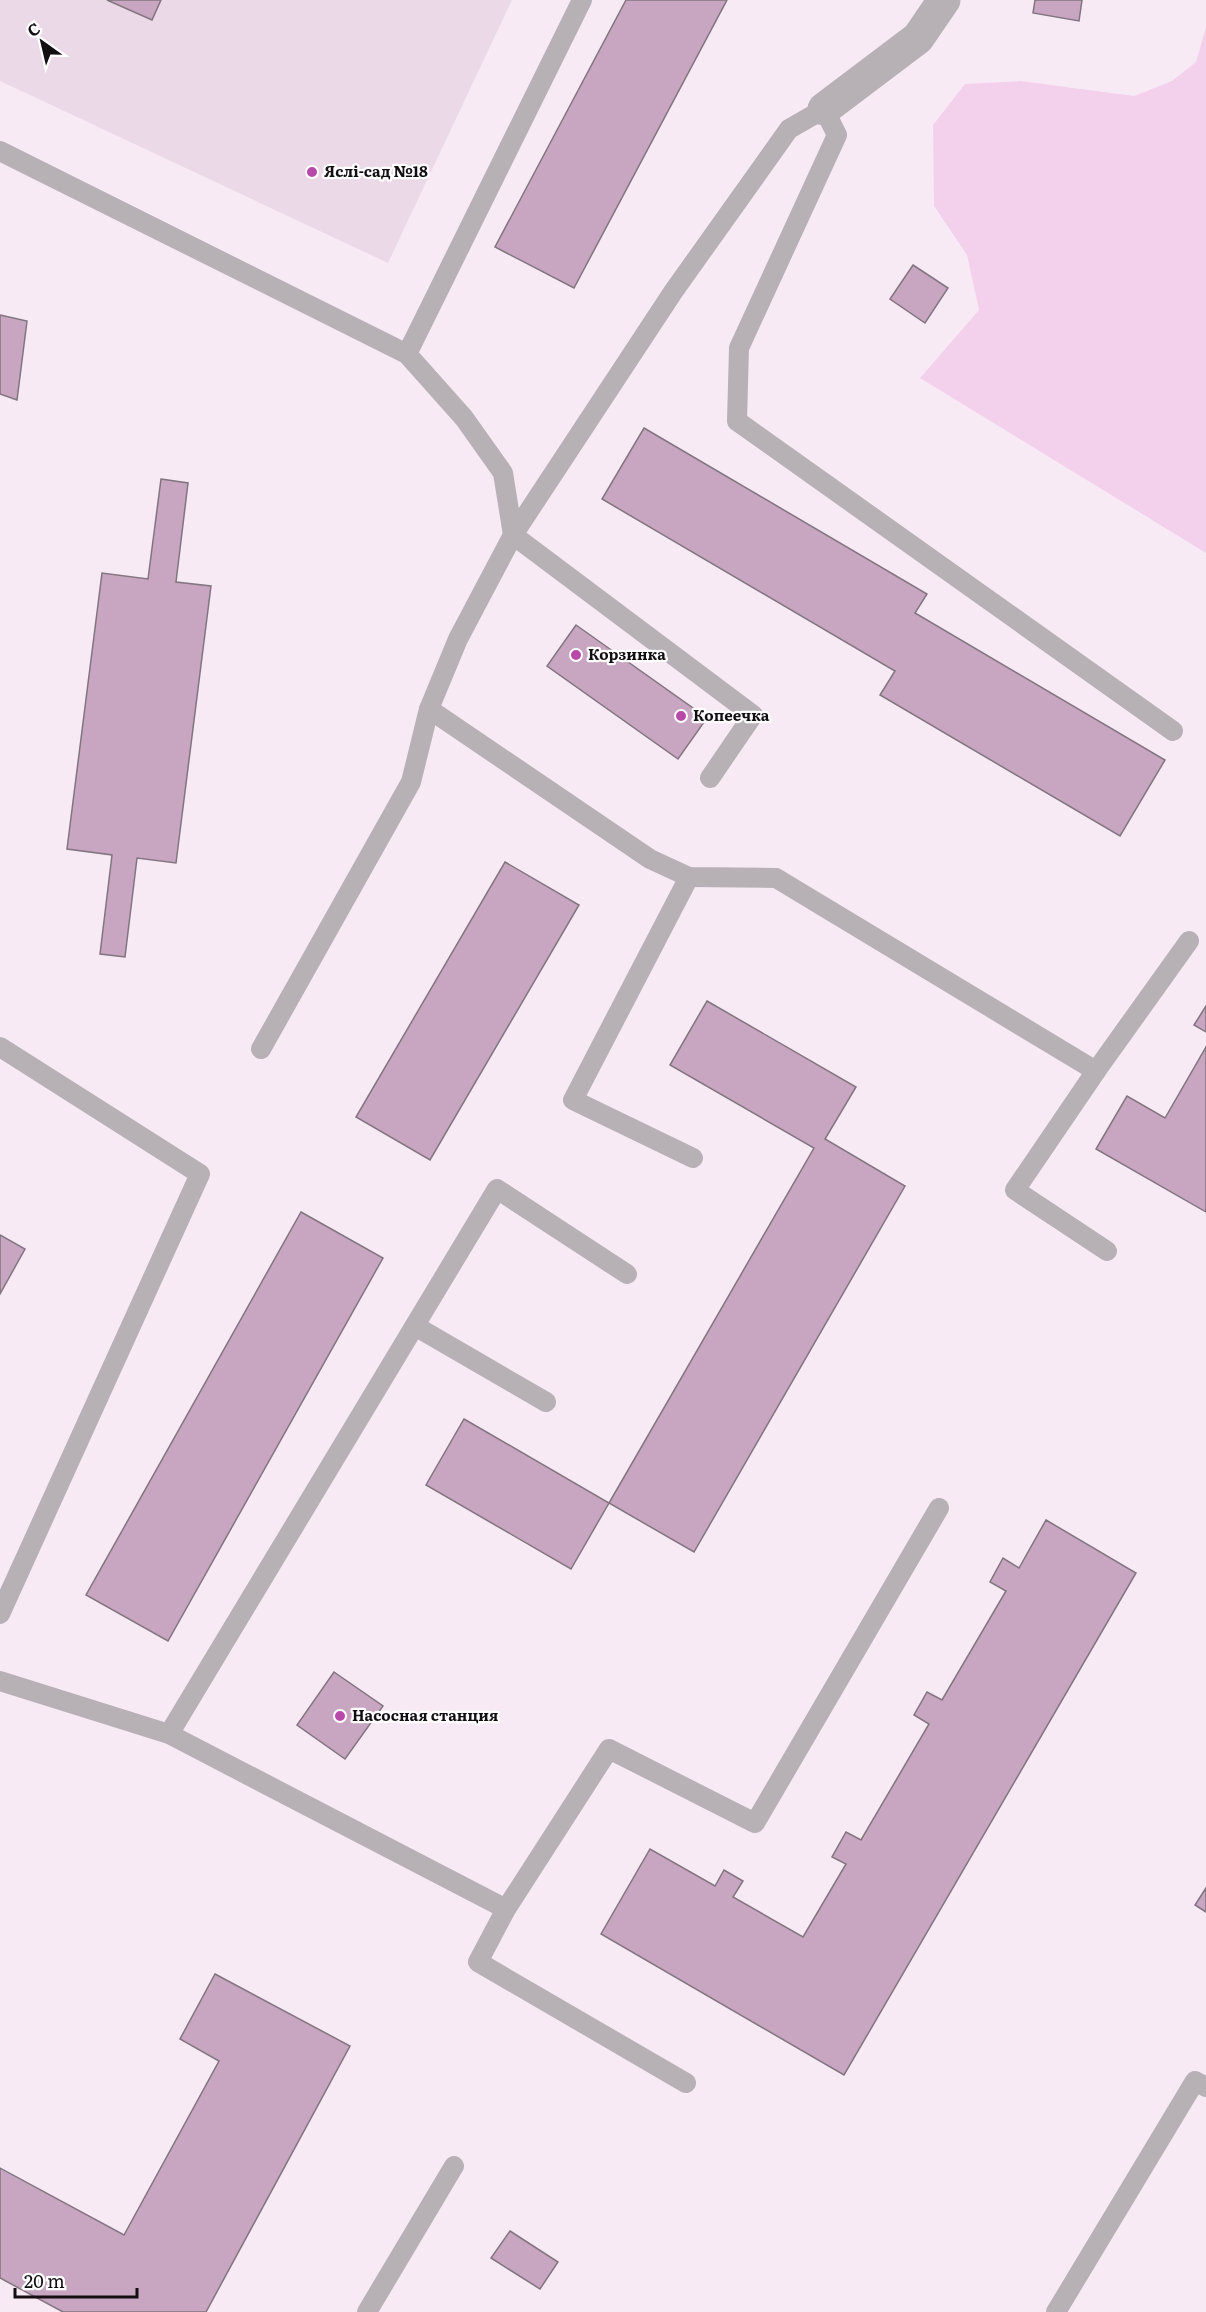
<svg xmlns="http://www.w3.org/2000/svg" width="1206" height="2312" viewBox="0 0 1206 2312" font-family="Literata,serif">
	<style>
		.built { fill: #ecd9e7 }
		.green { fill: #f3d1ec }
		.building { fill: #c8a5c1; stroke: #81757e; stroke-width: 1.5 }
		.lines { fill: none; stroke-linecap: round; stroke-linejoin: round }
		.lane { stroke: #b7b1b5; stroke-width: 20 }
		.street { stroke: #b7b1b5; stroke-width: 33 }
		.poi-dot { fill: #b749a8; stroke: #fff; stroke-width: 2 }
		.labels { text-anchor: middle; stroke-width: 4.5; stroke-linejoin: round; paint-order: stroke }
		.poi-label { font-size: 15px; font-weight: bold; fill: #120e11; stroke: #fff; text-anchor: start }
	</style>
	<rect width="100%" height="100%" fill="#f8eaf5"/>
	<polygon class="built" points="0,0 512,0 388,263 0,81"/>
	<polygon class="green" points="1206,27 1206,553 920,378 979,310 967,255 934,206 933,125 965,84 1021,81 1134,96 1172,81 1196,62"/>
	<g class="building">
		<polygon points="107,0 161,0 152,20"/>
		<polygon points="626,0 727,0 574,288 495,247"/>
		<polygon points="1035,0 1082,0 1079,21 1033,13"/>
		<polygon points="913,265 948,288 925,323 890,299"/>
		<polygon points="0,315 27,321 17,400 0,394"/>
		<polygon points="644,428 927,594 915,613 1165,760 1120,836 880,695 895,671 602,499"/>
		<polygon points="161,479 188,483 176,582 211,586 176,863 137,858 125,957 100,954 112,855 67,849 102,573 148,579"/>
		<polygon points="576,625 707,718 678,759 547,666"/>
		<polygon points="505,862 579,905 430,1160 356,1117"/>
		<polygon points="707,1001 856,1087 825,1139 905,1186 694,1552 609,1503 814,1148 670,1065"/>
		<polygon points="1206,1006 1206,1032 1194,1025"/>
		<polygon points="1206,1047 1206,1212 1096,1149 1127,1096 1165,1118"/>
		<polygon points="301,1212 383,1258 168,1641 86,1595"/>
		<polygon points="0,1235 25,1249 0,1294"/>
		<polygon points="464,1419 609,1503 571,1569 426,1485"/>
		<polygon points="1046,1520 1136,1573 844,2075 601,1934 650,1849 715,1886 724,1870 743,1881 733,1897 803,1937 846,1864 832,1857 846,1832 861,1840 929,1724 914,1715 927,1692 942,1700 1006,1591 990,1582 1003,1558 1019,1568"/>
		<polygon points="334,1672 383,1706 345,1759 297,1725"/>
		<polygon points="1206,1888 1206,1912 1195,1905"/>
		<polygon points="215,1974 350,2046 206,2312 63,2312 0,2278 0,2168 124,2235 219,2061 180,2039"/>
		<polygon points="510,2231 558,2262 540,2289 491,2258"/>
	</g>
	<g class="lines">
		<g class="lane">
			<polyline points="0,151 407,354 464,418 503,473 513,535 753,715 710,778"/>
			<polyline points="407,354 582,0"/>
			<polyline points="689,877 573,1100 693,1158"/>
			<polyline points="0,1047 200,1174 0,1614"/>
			<polyline points="261,1049 411,782 429,709"/>
			<polyline points="1096,1071 776,878 689,877 650,859 429,709 458,639 513,535 673,292 789,129 824,109 837,135 739,348 737,421 1173,731"/>
			<polyline points="1107,1251 1015,1190 1096,1071 1189,941"/>
			<polyline points="415,1326 546,1402"/>
			<polyline points="0,1681 169,1734 506,1909"/>
			<polyline points="169,1734 497,1189 627,1274"/>
			<polyline points="686,2083 478,1962 506,1909 609,1749 755,1823 939,1508"/>
			<polyline points="367,2312 454,2166"/>
			<polyline points="1056,2312 1195,2081 1206,2087"/>
		</g>
		<polyline class="street" points="824,109 918,38 944,0"/>
	</g>
	<g class="poi-dot">
		<circle cx="312" cy="172" r="6"/>
		<circle cx="576" cy="655" r="6"/>
		<circle cx="681" cy="716" r="6"/>
		<circle cx="340" cy="1716" r="6"/>
	</g>
	<g class="labels">
		<g class="poi-label">
			<text x="324" y="177">Яслі-сад №18</text>
			<text x="588" y="660">Корзинка</text>
			<text x="693" y="721">Копеечка</text>
			<text x="352" y="1721">Насосная станция</text>
		</g>
	</g>
	<g transform="translate(42 42) rotate(326)" stroke="#ffffff" stroke-width="4.5" paint-order="stroke">
	<path d="M0-4.5L10 22L0 15L-10 22Z" fill="#120e11"/>
	<text y="-9" font-size="16" font-weight="bold" text-anchor="middle" fill="#120e11">С</text>
	</g>
	<path d="M15 2288v9h122v-9" fill="none" stroke="#120e11" stroke-width="3"/>
	<text x="24" y="2288" font-size="18" fill="#120e11" stroke="#ffffff" stroke-width="4.5" paint-order="stroke">20 m</text>
</svg>
